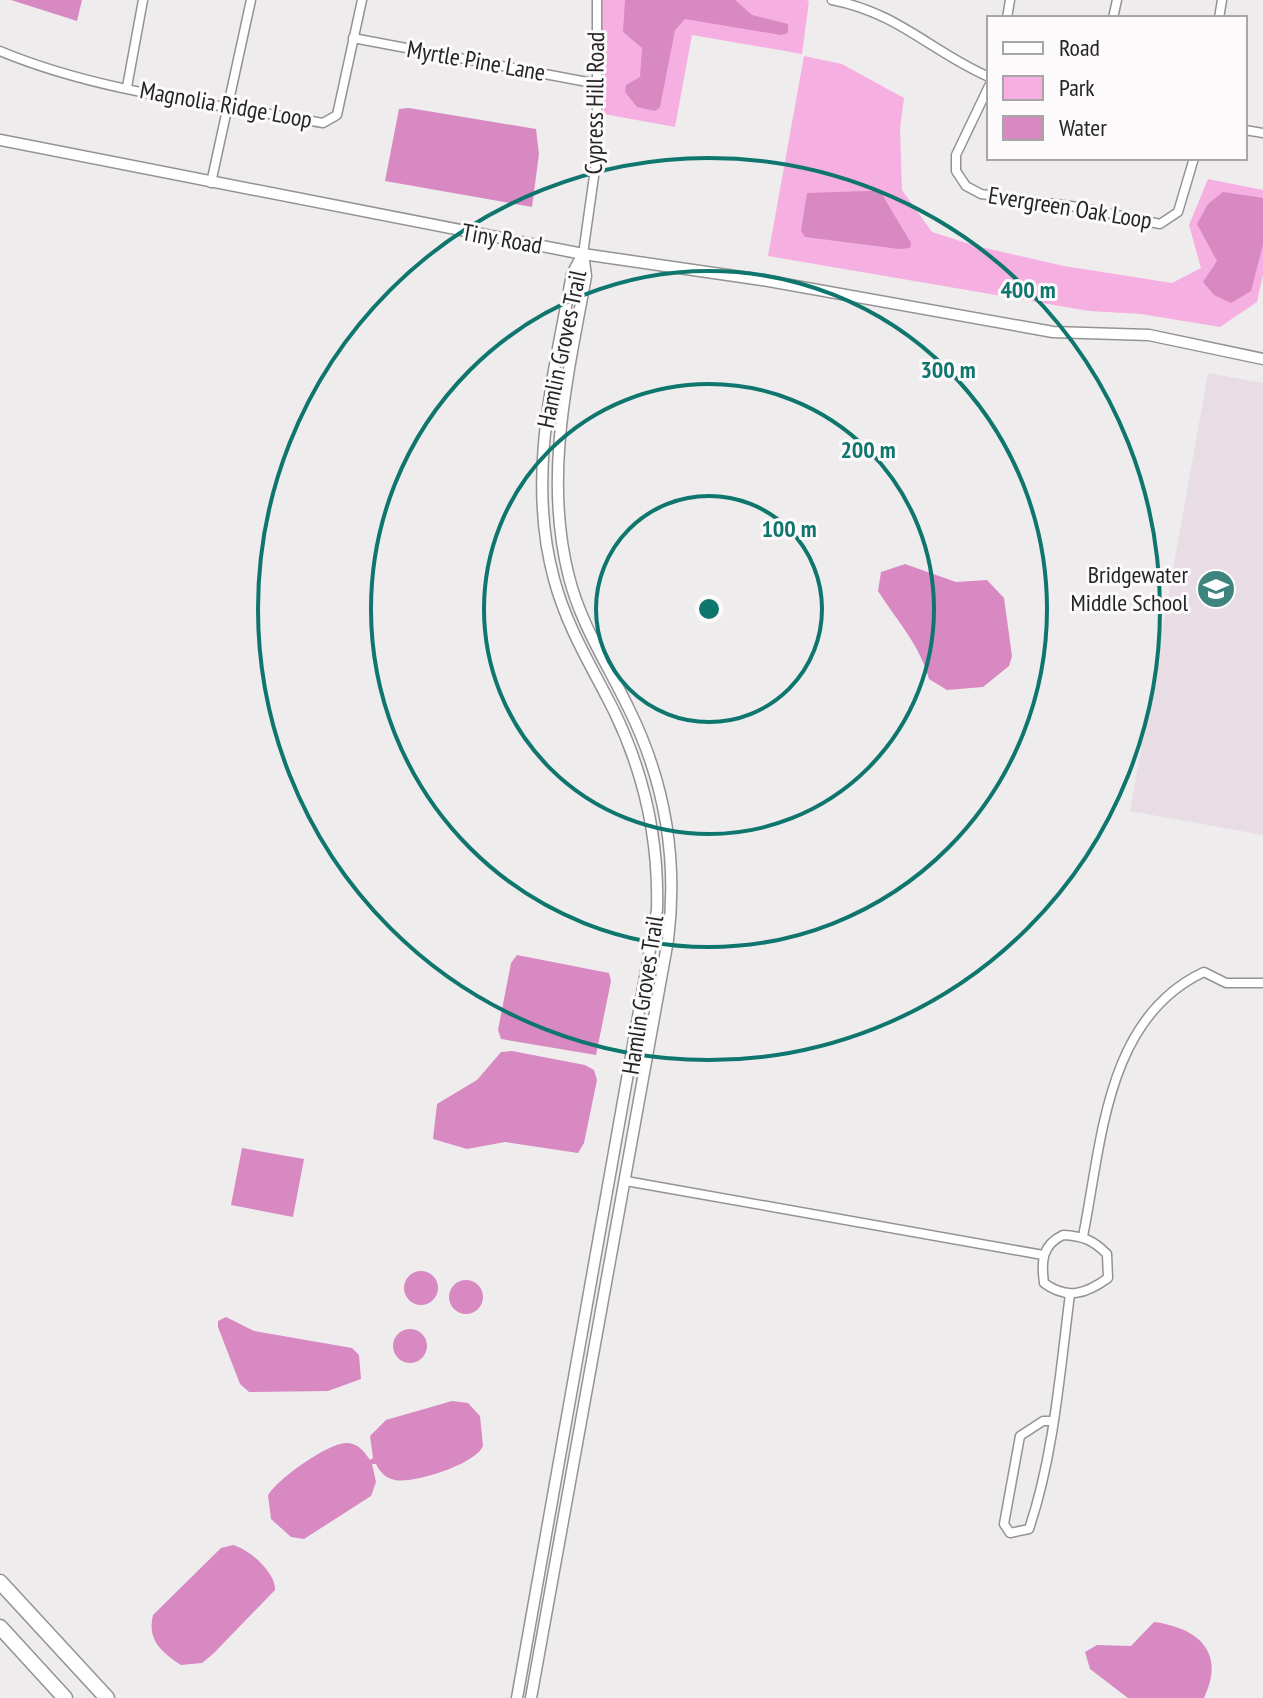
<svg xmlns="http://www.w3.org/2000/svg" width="1263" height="1698" viewBox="0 0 1263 1698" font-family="'PT Sans Narrow',sans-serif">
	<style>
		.built { fill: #e8dde4 }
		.green { fill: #f6afe1 }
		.water { fill: #d889c2 }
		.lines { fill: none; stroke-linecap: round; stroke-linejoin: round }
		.minor-casing { stroke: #959294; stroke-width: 11 }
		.tertiary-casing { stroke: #959294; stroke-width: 13 }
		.motorway-casing { stroke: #959294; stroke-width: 17 }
		.minor { stroke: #fff; stroke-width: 8 }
		.tertiary { stroke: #fff; stroke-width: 10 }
		.motorway { stroke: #fff; stroke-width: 14 }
		.ring { fill: none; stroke: #0f766e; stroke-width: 4 }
		.labels { text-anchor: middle; stroke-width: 6; stroke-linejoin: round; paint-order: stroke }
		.street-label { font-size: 24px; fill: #262525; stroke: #fdfafc }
		.poi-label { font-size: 24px; fill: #262525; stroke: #fdfafc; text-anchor: end }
		.centre { fill: #0f766e; stroke: #fdfafc; stroke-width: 4 }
		.ring-label { font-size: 24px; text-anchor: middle; font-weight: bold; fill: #0f766e; stroke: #fdfafc; stroke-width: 6; stroke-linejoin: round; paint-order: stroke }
	</style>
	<rect width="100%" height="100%" fill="#efecee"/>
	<polygon class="built" points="1208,373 1263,383 1263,835 1130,811"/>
	<g class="green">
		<polygon points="601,0 806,0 809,1 802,54 692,35 675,127 604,114"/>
		<polygon points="804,56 842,64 904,98 900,128 902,190 932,232 976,246 1064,266 1172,283 1201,268 1189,225 1208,179 1263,190 1263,274 1257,302 1220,327 1141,314 1089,311 768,256"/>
	</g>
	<g class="water">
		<polygon points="11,0 82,0 77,21"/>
		<polygon points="625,0 735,0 752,15 788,24 788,33 781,35 685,19 675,30 660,107 655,111 637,107 625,92 626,85 640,77 642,48 623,32"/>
		<polygon points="409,108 536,129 539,154 532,207 385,181 399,109"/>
		<polygon points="867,191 880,191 911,243 910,248 899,249 805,237 801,231 807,193"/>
		<polygon points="1223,192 1263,198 1263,245 1251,291 1231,303 1214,295 1203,282 1217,261 1197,224 1208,204"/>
		<path d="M 905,564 L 956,582 L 987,580 L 1004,598 L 1012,656 L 1009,666 L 983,687 L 947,690 L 929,679 C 920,645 897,621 878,591 L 881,572 Z"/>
		<polygon points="517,955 609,973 611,981 596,1055 501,1039 498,1030 511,963"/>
		<polygon points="512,1051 585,1065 594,1070 597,1080 584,1143 578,1153 505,1142 467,1149 433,1139 437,1104 477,1080 501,1052"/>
		<polygon points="242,1148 304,1159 293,1217 231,1205"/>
		<circle cx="421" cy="1288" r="17"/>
		<circle cx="466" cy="1297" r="17"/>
		<polygon points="226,1317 254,1331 352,1348 359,1355 361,1379 328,1391 249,1392 240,1384 218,1327 218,1321"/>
		<circle cx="410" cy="1346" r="17"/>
		<path d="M 452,1401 L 468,1403 L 480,1416 L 483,1446 C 476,1464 413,1484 395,1480 C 385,1478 380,1472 376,1464 L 372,1464 L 376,1482 L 371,1496 L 304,1539 L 291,1537 L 271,1519 L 268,1495 C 278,1479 326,1444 346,1443 C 358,1443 364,1451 370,1460 L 373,1458 L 370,1436 L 386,1420 Z"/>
		<path d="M 233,1545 C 249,1549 276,1573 275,1590 L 213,1654 L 202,1663 L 181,1665 C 161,1652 147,1640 153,1615 L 221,1548 Z"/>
		<path d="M 1154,1622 C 1199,1628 1226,1653 1204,1698 L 1128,1698 L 1090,1669 L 1085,1652 L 1097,1645 L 1131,1646 Z"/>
	</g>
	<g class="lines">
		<defs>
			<g id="minor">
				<path d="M 832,0 C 899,13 930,51 989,77"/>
				<polyline points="1007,18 1010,0"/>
				<polyline points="1113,18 1117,0"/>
				<polyline points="1219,18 1222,0"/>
				<polyline points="353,38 598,84"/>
				<path d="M 0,51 C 100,93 217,104 323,123 L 337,115 L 362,0"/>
				<polyline points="989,86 956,155 956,171 966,186 981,194 1078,207 1160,224 1178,212 1194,158"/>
				<polyline points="127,87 143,0"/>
				<polyline points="1245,130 1263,133"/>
				<polyline points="211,183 251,0"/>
				<polyline points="583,254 597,155 597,0"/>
				<polyline points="626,1181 1043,1255"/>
				<path d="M 1063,1235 C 1083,1236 1093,1240 1107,1254 L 1108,1278 C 1086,1294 1067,1300 1044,1283 C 1041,1261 1042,1245 1063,1235 Z"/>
				<path d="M 1083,1236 C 1102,1143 1105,1018 1204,972 L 1226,983 L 1263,983"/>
				<path d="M 1052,1421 L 1043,1421 L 1020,1436 L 1004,1524 L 1010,1533 L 1029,1529 C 1054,1455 1060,1372 1070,1294"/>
			</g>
			<g id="tertiary">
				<polyline points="0,140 583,254 762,280 1053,332 1149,335 1263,359"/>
				<path d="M 517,1698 L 657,910 C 659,839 645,775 614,711 C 592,667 567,628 554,579 C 526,477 554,375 572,274 L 583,254"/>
				<path d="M 531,1698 L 668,940 C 678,860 665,782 629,709 C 608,665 581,625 569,577 C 543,476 568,376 586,276 L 583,254"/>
			</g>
			<g id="motorway">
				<polyline points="0,1582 107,1698"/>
				<polyline points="0,1627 65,1698"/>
			</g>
		</defs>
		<use href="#minor" class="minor-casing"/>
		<use href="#tertiary" class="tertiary-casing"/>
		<use href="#motorway" class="motorway-casing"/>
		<use href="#minor" class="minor"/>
		<use href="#tertiary" class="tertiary"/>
		<use href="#motorway" class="motorway"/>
	</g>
	<g class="ring">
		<circle cx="709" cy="609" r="113"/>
		<circle cx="709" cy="609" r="225"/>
		<circle cx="709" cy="609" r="338"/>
		<circle cx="709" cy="609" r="451"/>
	</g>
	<defs>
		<symbol id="school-disc" viewBox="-11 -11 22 22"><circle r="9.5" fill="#3d847e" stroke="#fdfafc"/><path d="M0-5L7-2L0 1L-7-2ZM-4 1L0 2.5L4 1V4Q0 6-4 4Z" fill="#fff"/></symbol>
	</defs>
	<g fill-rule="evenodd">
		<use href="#school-disc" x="1194" y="567" width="44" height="44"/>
	</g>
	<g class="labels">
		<g class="street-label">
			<text transform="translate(476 61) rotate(10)" y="8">Myrtle Pine Lane</text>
			<text transform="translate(595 103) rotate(-89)" y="8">Cypress Hill Road</text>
			<text transform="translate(226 105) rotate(10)" y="8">Magnolia Ridge Loop</text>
			<text transform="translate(1070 208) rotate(9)" y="8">Evergreen Oak Loop</text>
			<text transform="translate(502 239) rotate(10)" y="8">Tiny Road</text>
			<text transform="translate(562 349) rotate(-78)" y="8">Hamlin Groves Trail</text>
			<text transform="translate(643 995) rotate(-81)" y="8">Hamlin Groves Trail</text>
		</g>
		<g class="poi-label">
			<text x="1188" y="583">Bridgewater<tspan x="1188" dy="28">Middle School</tspan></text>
		</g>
	</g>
	<circle cx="709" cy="609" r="12" class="centre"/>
	<g class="ring-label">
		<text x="1028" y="298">400 m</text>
		<text x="948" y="378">300 m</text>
		<text x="868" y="458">200 m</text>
		<text x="789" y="537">100 m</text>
	</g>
	<rect x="987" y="16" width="260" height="144" fill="#fdfafc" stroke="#a7a5a6" stroke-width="2"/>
	<rect x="1003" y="42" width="40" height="12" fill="#ffffff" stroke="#a7a5a6" stroke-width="2"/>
	<text x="1059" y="56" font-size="24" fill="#262525">Road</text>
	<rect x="1003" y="76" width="40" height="24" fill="#f6afe1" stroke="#a7a5a6" stroke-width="2"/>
	<text x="1059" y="96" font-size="24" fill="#262525">Park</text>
	<rect x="1003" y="116" width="40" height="24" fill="#d889c2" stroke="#a7a5a6" stroke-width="2"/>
	<text x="1059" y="136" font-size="24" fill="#262525">Water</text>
</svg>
